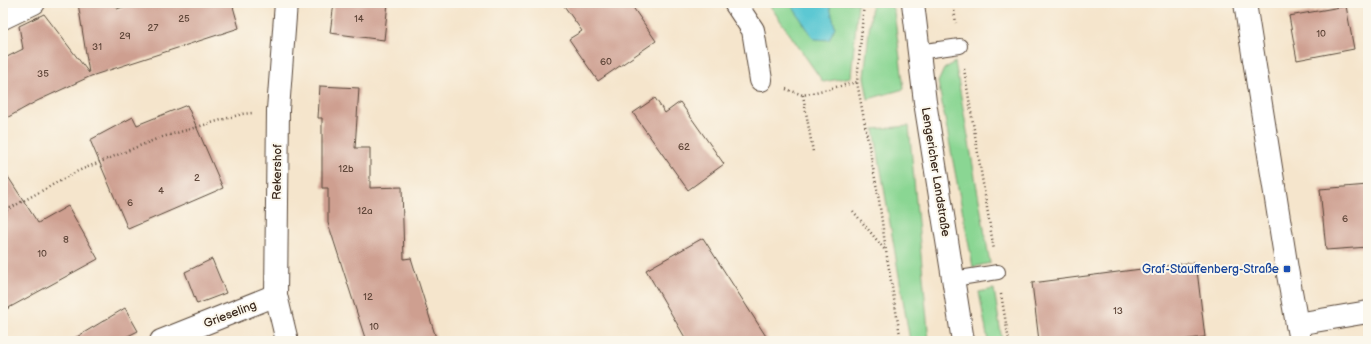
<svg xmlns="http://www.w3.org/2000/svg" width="1371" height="344" viewBox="0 0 1371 344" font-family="'Balsamiq Sans',sans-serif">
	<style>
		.green { fill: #8ad693; stroke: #628058 }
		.water { fill: #5cc8d3; stroke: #4c7978 }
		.building { fill: #ce9f90 }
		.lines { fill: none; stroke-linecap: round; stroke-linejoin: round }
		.lane-casing { stroke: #574638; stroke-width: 16 }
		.street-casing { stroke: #574638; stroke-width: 24 }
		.secondary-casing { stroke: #574638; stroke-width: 24 }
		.path { stroke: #574638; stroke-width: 2.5; stroke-dasharray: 1 3; stroke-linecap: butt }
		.lane { stroke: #fff; stroke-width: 14 }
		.street { stroke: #fff; stroke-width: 22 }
		.secondary { stroke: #fff; stroke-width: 22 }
		.transit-dot { fill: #1a4fb4; stroke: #fbf7ec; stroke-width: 1.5 }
		.labels { text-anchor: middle; stroke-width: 4; stroke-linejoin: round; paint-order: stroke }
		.number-label { font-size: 10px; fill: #60473a }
		.street-label { font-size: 12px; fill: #3b2a1e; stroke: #fbf7ec }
		.transit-label { font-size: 12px; fill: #164399; stroke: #fbf7ec; text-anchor: end }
	</style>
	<rect width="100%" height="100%" fill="#fbf7ec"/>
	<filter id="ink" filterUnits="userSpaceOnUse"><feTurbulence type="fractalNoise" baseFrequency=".025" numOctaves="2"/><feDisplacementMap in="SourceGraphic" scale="8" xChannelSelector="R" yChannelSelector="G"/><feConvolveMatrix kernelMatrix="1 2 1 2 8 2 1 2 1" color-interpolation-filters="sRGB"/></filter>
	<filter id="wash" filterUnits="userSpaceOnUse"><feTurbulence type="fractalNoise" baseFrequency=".012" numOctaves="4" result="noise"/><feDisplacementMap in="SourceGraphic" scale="16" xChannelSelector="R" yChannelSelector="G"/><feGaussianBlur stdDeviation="0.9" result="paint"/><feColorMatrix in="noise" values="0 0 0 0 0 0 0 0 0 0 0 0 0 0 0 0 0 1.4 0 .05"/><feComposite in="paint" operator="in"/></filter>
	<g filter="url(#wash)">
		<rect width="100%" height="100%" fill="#f5e5cc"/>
		<g class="green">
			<polygon points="768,3 858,3 851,77 823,82"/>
			<polygon points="872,3 890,3 894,12 904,89 868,99 864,77"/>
			<polygon points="955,62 990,263 973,267 938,82 944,69"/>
			<polygon points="909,126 929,341 910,341 874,129"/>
			<polygon points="994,289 1002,341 988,341 979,292"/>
		</g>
		<polygon class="water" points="790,3 829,3 835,27 829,40 814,39"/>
		<g id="blocks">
			<g class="building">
				<polygon points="78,3 112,3 117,9 135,3 232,3 239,28 91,76 37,101 3,120 3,59 23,49 19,26 44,14 89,73"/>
				<polygon points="334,3 388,3 384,40 330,33"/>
				<polygon points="562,3 630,3 656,41 598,81 569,39 582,31"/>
				<polygon points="1346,6 1354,49 1297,60 1289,16"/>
				<polygon points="320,86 359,88 355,148 370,148 370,188 402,187 404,259 411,258 437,341 366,341 328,223 328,188 322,188 322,118 318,118"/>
				<polygon points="655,98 665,113 680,102 724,164 688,190 633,113"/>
				<polygon points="187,105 223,188 128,229 90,140 133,117 137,125"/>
				<polygon points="3,169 38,223 68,206 98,259 3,311"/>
				<polygon points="1368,185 1368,247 1326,250 1320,189"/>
				<polygon points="703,238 769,341 687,341 646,270"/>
				<polygon points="212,259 226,293 197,304 185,272"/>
				<polygon points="1196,262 1205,337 1174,341 1039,341 1032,283"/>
				<polygon points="125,308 138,331 118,341 70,341"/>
			</g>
		</g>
	</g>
	<g filter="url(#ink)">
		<use href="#blocks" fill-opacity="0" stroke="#574638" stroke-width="1"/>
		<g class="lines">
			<defs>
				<g id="lane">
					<polyline points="918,52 960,46"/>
					<polyline points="953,279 998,272"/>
				</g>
				<g id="street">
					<polyline points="286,3 278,110 276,295 287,341"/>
					<polyline points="735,3 753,30 761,80"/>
					<polyline points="1245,3 1287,269 1300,341"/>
					<polyline points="3,18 34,3"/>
					<polyline points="1297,324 1368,312"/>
					<polyline points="161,341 276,295"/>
				</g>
				<polyline id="secondary" points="913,3 925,102 963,341"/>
			</defs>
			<use href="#lane" class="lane-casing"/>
			<use href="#street" class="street-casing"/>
			<use href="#secondary" class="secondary-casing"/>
			<g class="path">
				<polyline points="864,3 857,82 879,200 886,251 901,341"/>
				<polyline points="953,3 956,23"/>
				<polyline points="964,69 994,250"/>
				<polyline points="786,89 803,95 857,82"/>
				<polyline points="803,95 813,152"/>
				<polyline points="853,211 885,250"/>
				<polyline points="3,212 78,171 159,138 242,114 252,113"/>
				<polyline points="1001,294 1009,341"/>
			</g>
			<use href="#lane" class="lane"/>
			<use href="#street" class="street"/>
			<use href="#secondary" class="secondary"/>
		</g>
	</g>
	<rect class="transit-dot" x="1283" y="265" width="8" height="8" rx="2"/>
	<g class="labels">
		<g class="number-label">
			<text x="184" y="22">25</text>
			<text x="359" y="22">14</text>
			<text x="153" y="31">27</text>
			<text x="1321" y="37">10</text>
			<text x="125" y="39">29</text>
			<text x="97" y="50">31</text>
			<text x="606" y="65">60</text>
			<text x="43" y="77">35</text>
			<text x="684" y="150">62</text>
			<text x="346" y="172">12b</text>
			<text x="197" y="181">2</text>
			<text x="161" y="194">4</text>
			<text x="130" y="206">6</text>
			<text x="365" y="214">12a</text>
			<text x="1345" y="222">6</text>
			<text x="66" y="243">8</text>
			<text x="42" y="257">10</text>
			<text x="368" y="300">12</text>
			<text x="1118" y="314">13</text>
			<text x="374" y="330">10</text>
		</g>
		<g class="street-label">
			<text transform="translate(277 172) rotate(-89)" y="4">Rekershof</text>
			<text transform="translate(936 172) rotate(81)" y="4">Lengericher Landstraße</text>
			<text transform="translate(230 314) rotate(-21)" y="4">Grieseling</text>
		</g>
		<g class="transit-label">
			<text x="1279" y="273">Graf-Stauffenberg-Straße</text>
		</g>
	</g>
	<rect width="1371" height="344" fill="none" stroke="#fbf7ec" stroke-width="16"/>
</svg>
